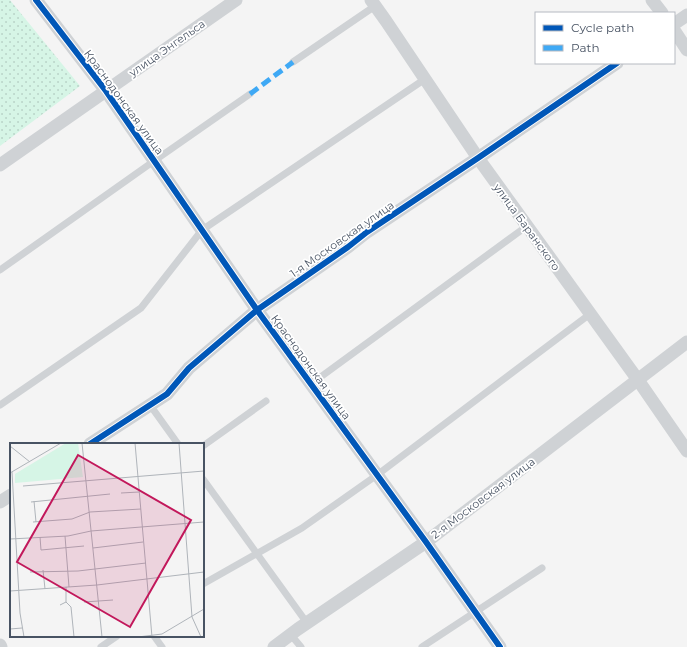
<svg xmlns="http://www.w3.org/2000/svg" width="687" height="647" viewBox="0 0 687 647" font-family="Montserrat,sans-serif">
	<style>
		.grass { fill: url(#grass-dots) }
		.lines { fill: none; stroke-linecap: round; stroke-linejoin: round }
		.service { stroke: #cfd2d5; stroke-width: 7 }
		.minor { stroke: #cfd2d5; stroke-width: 13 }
		.quiet { stroke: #3fa9f5; stroke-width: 5; stroke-dasharray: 10 5; stroke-linecap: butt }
		.cycleway-casing { stroke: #fff; stroke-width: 8 }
		.cycleway { stroke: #0057b8; stroke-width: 6 }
		.labels { text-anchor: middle; stroke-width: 3.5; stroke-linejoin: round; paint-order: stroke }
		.street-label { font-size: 11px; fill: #485363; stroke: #fff }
		.inset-road { fill: none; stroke: #afb4ba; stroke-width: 1 }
		.view { fill: #c2185b; fill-opacity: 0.15; stroke: #c2185b; stroke-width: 2 }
		.inset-edge { fill: none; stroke: #485363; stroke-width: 2 }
	</style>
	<defs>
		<pattern id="grass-dots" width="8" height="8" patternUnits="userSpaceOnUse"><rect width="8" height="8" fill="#d6f5e6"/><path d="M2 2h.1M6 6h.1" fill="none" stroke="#b9d4c8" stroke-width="1.8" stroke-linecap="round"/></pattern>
	</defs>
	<rect width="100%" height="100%" fill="#f4f4f4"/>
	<polygon class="grass" points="0,0 10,0 80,86 0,146"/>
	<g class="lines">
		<g class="service">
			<polyline points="293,62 375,6"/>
			<polyline points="0,270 154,161 250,94"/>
			<polyline points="311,384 527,226"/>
			<polyline points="0,405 141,308 202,230 425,79"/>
			<polyline points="150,405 178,444"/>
			<polyline points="203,446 266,401"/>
			<polyline points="203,479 307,623"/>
			<polyline points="203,584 302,528 377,475 590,314"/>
			<polyline points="291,635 301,647"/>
			<polyline points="154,636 162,647"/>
			<polyline points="101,647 117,636"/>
			<polyline points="422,647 542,568"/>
		</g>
		<g class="minor">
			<polyline points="36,0 106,91 257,310 426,542 500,647"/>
			<polyline points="371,0 386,21 478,158 638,380 687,451"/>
			<polyline points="652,0 662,13"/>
			<polyline points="674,24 687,15"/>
			<polyline points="674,30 687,50"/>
			<polyline points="0,165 236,0"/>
			<polyline points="90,444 167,394 189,368 257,310 348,247 367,232 478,158 617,63"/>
			<polyline points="0,502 11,495"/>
			<polyline points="0,645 1,647"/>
			<polyline points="274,647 298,629 426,542 687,342"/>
		</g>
		<polyline class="quiet" points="250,94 293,62"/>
		<defs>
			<g id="cycleway">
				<polyline points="36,0 106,91 257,310 426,542 500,647"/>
				<polyline points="90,444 167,394 189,368 257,310 348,247 367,232 478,158 617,63"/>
			</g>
		</defs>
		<use href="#cycleway" class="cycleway-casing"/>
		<use href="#cycleway" class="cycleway"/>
	</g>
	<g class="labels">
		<g class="street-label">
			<text transform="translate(167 48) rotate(-35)" y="4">улица Энгельса</text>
			<text transform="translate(124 102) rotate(54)" y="4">Краснодонская улица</text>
			<text transform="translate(527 227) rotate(54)" y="4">улица Баранского</text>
			<text transform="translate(342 239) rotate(-35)" y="4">1-я Московская улица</text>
			<text transform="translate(311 367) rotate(54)" y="4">Краснодонская улица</text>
			<text transform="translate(483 498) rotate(-37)" y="4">2-я Московская улица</text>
		</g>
	</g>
	<g transform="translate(10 443)">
		<rect width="194" height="194" fill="#f4f4f4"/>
		<path d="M 56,0 L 68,0 L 73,34 L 5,40 L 5,31 Z" fill="#d6f5e6"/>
		<path class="inset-road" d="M 72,0 L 92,194M 125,0 L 142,194M 169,0 L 182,174 L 191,194M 0,3 L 20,19M 2,29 L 10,170 L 14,194M 0,30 L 51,0M 13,43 L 194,28M 111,50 L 129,49M 24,58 L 26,79M 21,59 L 100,51M 23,79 L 62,76 L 80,69 L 131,66M 55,93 L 59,144M 30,94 L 31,107 L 74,103M 0,96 L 58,93 L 81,88 L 194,79M 83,105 L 133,99M 33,127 L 35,146M 20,129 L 68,128 L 136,120M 56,144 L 56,159M 0,148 L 87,142 L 194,129M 74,159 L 103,157M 50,162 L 56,159 L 61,164 L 64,194M 0,186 L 12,185M 128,194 L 152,191 L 194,166"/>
		<path class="view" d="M 68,12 L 181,77 L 120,184 L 7,119 Z"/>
		<rect width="194" height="194" class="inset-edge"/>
	</g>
	<rect x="535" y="12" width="140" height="52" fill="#ffffff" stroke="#b6bac1"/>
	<rect x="543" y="25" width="20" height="6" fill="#0057b8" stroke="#b6bac1"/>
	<text x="571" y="32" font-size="12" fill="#485363">Cycle path</text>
	<rect x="543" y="45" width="20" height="6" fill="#3fa9f5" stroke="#b6bac1"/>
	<text x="571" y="52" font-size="12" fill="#485363">Path</text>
</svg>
